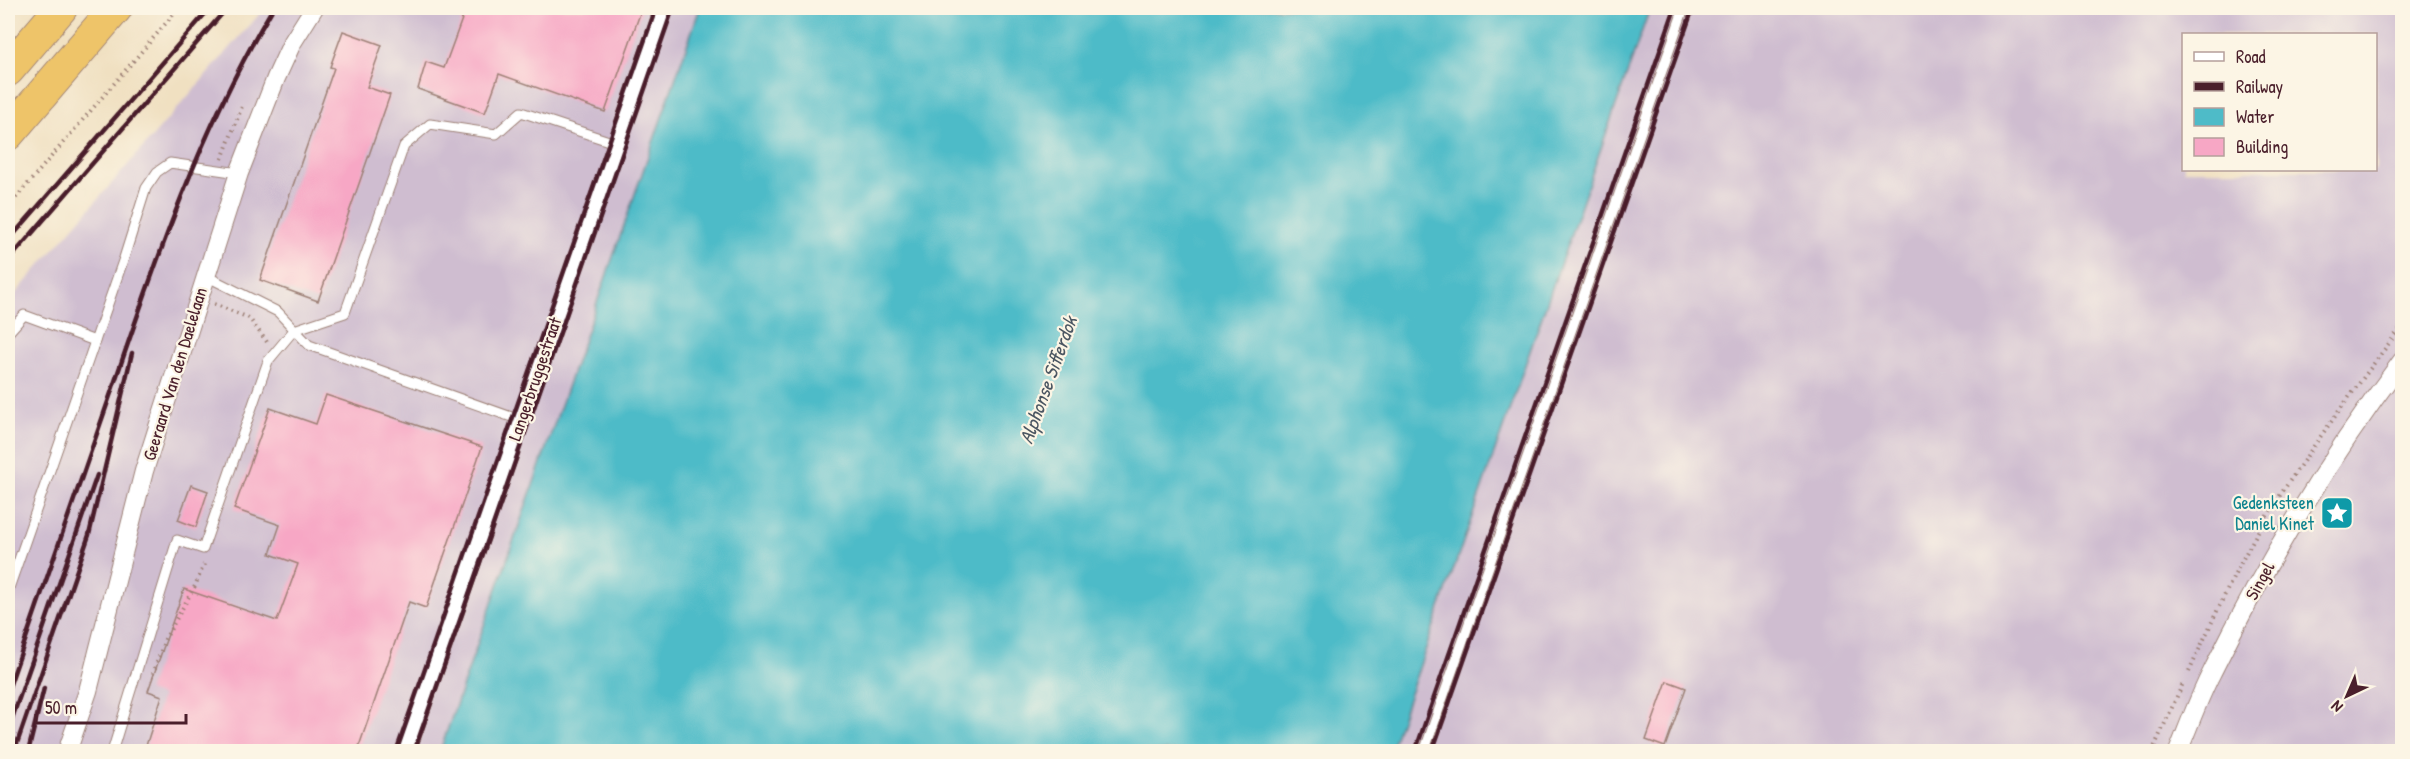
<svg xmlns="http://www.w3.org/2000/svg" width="2410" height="759" viewBox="0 0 2410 759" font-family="'Patrick Hand',sans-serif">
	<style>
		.industrial { fill: #cfbdd0; fill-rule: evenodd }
		.water { fill: #4ebbc8; stroke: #4c6d7a; stroke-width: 1.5 }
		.building { fill: #f7a7c5 }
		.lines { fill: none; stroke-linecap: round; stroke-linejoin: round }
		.service-casing { stroke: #9d8076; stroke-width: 11 }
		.minor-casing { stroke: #9d8076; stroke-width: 20 }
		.trunk-casing { stroke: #9d8076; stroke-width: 34 }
		.path { stroke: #9d8076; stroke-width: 4; stroke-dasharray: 1.5 4.5; stroke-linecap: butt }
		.service { stroke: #fff; stroke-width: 9 }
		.minor { stroke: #fff; stroke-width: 18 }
		.trunk { stroke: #eec469; stroke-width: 32 }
		.rail { stroke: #4a1f2b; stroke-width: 4.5 }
		.labels { text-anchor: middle; stroke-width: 4.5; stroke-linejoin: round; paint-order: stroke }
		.street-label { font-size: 18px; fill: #4a1f2b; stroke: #fcf5e5 }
		.culture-label { font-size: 18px; fill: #0d838f; stroke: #fcf5e5; text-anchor: end }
		.water-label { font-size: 20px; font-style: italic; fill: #4b5662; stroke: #fcf5e5 }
	</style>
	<rect width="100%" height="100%" fill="#fcf5e5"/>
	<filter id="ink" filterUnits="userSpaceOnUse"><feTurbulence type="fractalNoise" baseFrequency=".0167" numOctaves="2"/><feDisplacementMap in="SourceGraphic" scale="12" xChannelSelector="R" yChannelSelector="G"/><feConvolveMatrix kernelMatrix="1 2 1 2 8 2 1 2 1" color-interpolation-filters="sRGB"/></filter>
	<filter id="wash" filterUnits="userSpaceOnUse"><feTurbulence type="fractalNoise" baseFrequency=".008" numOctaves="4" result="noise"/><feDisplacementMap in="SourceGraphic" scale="24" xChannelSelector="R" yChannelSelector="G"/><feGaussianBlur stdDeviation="1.35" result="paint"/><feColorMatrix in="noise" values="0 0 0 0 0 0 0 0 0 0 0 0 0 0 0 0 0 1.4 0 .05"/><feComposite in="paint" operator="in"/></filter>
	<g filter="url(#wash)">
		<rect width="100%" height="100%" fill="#f0e0c1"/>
		<g class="industrial">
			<polygon points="265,8 700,8 440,751 8,752 8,302"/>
			<path d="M 1650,8 L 2402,8 L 2402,751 L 1390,752 ZM 2184,34 L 2376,34 L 2376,170 L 2184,170 Z"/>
		</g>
		<polygon class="water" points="700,8 1650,8 1390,751 440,751"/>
		<g id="blocks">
			<g class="building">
				<polygon points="466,8 642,8 605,112 499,74 485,113 418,89 426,62 444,68"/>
				<polygon points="343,31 382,45 367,87 390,95 318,301 260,280 334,68 330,67"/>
				<polygon points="326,395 482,447 426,608 409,602 357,752 144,752 162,696 148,691 184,589 277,621 298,564 270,554 280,525 234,509 270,408 316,424"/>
				<polygon points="191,485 208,491 196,527 178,520"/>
				<polygon points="1667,681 1686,688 1665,747 1646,740"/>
			</g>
		</g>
	</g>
	<g filter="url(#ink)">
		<use href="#blocks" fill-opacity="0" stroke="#9d8076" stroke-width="1.5"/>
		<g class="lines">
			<defs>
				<g id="service">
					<polyline points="206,276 278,312 309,345 520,420"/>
					<polyline points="8,333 24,315 95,341"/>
					<polyline points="8,591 124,258 146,188 157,172 170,163 239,173"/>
					<polyline points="112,752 177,540 203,549 268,361 294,330 345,313 404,146 430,124 496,134 521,112 618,144"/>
					<polyline points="1424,752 1684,8"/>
				</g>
				<g id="minor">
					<polyline points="67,752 88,691 144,471 239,173 276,78 292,43 314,8"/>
					<polyline points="406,752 664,8"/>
					<path d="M 2178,752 C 2189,725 2199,697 2212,672 C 2266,562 2329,458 2402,361"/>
				</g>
				<g id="trunk">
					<polyline points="8,70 61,8"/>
					<polyline points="8,134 116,8"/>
				</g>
			</defs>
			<use href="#service" class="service-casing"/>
			<use href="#minor" class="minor-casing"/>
			<use href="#trunk" class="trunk-casing"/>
			<g class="path">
				<polyline points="222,159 243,104"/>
				<polyline points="8,207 179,8"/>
				<polyline points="214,304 249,318 267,342"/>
				<path d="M 2189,672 C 2216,613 2243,552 2279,497 C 2318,438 2360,382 2402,326"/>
				<polyline points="153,674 165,639 195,586 205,562"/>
				<polyline points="2152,752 2184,681"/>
			</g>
			<use href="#service" class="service"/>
			<use href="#minor" class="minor"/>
			<use href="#trunk" class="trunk"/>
			<g class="rail">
				<polyline points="8,241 210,8"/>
				<polyline points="8,261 227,8"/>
				<path d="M 8,690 C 42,591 77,492 111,393 C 156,260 201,128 273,8"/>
				<polyline points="8,730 97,475"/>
				<polyline points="14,752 89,535 132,353"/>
				<polyline points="28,752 44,688"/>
				<polyline points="396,752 656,8"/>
				<polyline points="414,752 673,8"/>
				<polyline points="1415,752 1675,8"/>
				<polyline points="1432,752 1693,8"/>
			</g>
		</g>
	</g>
	<defs>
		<symbol id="sight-square" viewBox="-11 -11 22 22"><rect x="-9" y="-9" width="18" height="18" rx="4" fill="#0f9aa8" stroke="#fcf5e5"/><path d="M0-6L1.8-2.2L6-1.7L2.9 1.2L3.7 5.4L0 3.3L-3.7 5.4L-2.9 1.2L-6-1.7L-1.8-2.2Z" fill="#fff"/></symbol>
	</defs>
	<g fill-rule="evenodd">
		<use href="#sight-square" x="2318" y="494" width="38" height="38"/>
	</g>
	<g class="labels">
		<g class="street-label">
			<text transform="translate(175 374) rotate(-73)" y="6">Geeraard Van den Daelelaan</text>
			<text transform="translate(535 379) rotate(-71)" y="6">Langerbruggestraat</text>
			<text transform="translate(2260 581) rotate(-61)" y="6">Singel</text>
		</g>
		<g class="culture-label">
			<text x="2314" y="509">Gedenksteen<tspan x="2314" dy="21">Daniel Kinet</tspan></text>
		</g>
		<g class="water-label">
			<text transform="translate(1048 380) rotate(-70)" y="7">Alphonse Sifferdok</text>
		</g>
	</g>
	<rect width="2410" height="759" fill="none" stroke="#fcf5e5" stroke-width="30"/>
	<rect x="2182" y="33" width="195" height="138" fill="#fcf5e5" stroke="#b59f9b" stroke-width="1.5"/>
	<rect x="2194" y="52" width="30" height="9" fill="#ffffff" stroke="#b59f9b" stroke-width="1.5"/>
	<text x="2236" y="63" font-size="18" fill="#4a1f2b">Road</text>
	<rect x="2194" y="82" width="30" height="9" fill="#4a1f2b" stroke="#b59f9b" stroke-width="1.5"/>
	<text x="2236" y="93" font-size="18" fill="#4a1f2b">Railway</text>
	<rect x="2194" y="108" width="30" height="18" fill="#4ebbc8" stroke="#b59f9b" stroke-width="1.5"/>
	<text x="2236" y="123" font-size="18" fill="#4a1f2b">Water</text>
	<rect x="2194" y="138" width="30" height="18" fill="#f7a7c5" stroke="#b59f9b" stroke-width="1.5"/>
	<text x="2236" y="153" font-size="18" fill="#4a1f2b">Building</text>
	<g transform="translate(2347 696) rotate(224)" stroke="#fcf5e5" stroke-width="4.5" paint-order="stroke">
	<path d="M0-4.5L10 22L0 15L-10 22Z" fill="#4a1f2b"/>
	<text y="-9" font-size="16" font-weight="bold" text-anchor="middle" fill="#4a1f2b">N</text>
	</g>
	<path d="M36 714v9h150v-9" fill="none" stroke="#4a1f2b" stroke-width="3"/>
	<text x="45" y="714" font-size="18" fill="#4a1f2b" stroke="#fcf5e5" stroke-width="4.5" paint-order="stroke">50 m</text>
</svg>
